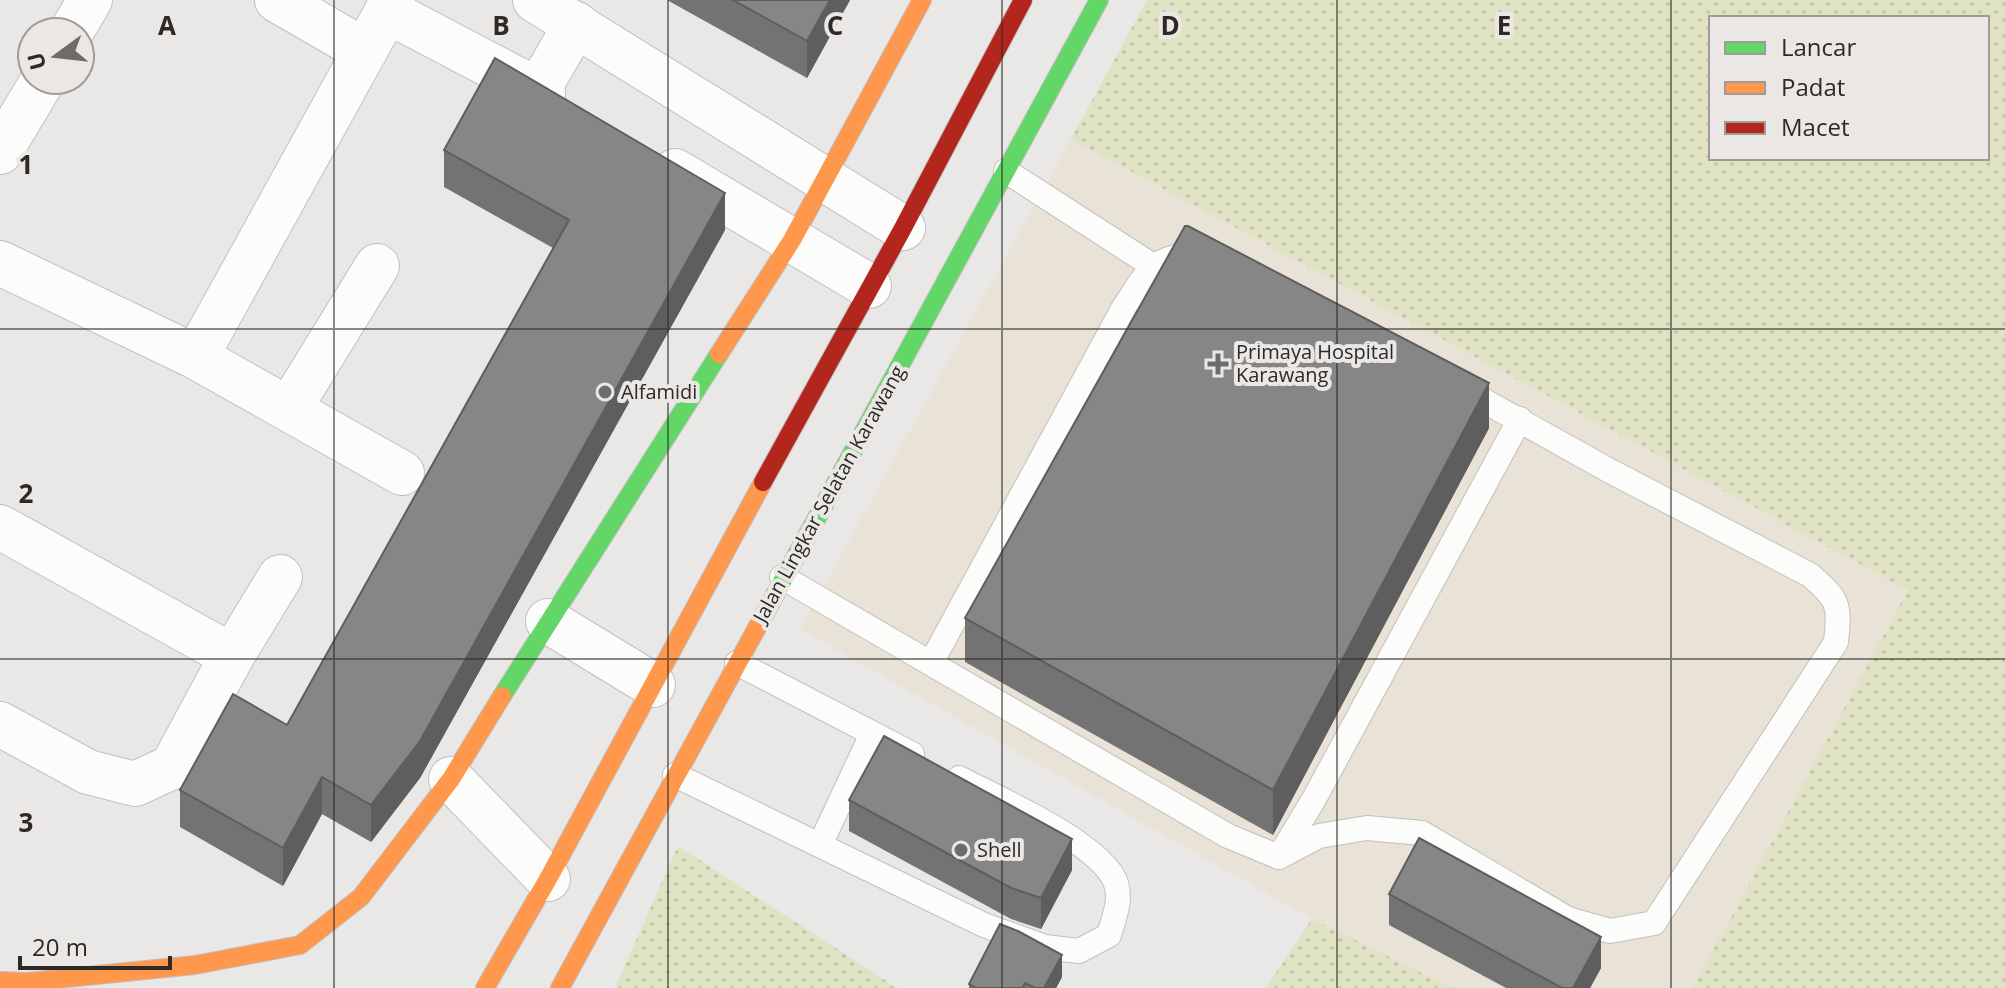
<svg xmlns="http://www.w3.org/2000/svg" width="2005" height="988" viewBox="0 0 2005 988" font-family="'Open Sans',sans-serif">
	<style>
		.medical { fill: #e9e2d6 }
		.grass { fill: url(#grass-dots); fill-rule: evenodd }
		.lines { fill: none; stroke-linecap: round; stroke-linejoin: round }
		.lane-casing { stroke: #c1c0be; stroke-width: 26 }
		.street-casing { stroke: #c1c0be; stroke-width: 46 }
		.fast-casing { stroke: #c1c0be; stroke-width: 20 }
		.slow-casing { stroke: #c1c0be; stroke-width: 20 }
		.jam-casing { stroke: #c1c0be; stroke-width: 20 }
		.lane { stroke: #fcfcfb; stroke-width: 24 }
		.street { stroke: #fcfcfb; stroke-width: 44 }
		.fast { stroke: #63d668; stroke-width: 18 }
		.slow { stroke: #ff974d; stroke-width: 18 }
		.jam { stroke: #b3261e; stroke-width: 18 }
		.wall { fill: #747373 }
		.shaded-wall { fill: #5e5e5e }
		.building { fill: #878686; stroke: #5e5e5e; stroke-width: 2 }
		.grid { fill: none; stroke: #2b2a29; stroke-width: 2; stroke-opacity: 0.55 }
		.poi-dot { fill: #6e6c6b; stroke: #ebe7e5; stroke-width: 3 }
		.labels { text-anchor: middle; stroke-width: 8; stroke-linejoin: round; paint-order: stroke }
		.poi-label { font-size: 20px; fill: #2b2a29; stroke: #ebe7e5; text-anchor: start }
		.street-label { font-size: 20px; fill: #2b2a29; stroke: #ebe7e5 }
		.grid-label { font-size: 26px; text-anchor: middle; font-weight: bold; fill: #2b2a29; stroke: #ebe7e5; stroke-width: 8; stroke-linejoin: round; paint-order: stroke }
	</style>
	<defs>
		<pattern id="grass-dots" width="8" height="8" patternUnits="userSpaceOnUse" patternTransform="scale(2)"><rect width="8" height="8" fill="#e0e2c4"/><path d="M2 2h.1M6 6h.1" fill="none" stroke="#c0c2a8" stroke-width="1.8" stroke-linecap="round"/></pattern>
	</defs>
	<rect width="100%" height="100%" fill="#eae8e6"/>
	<polygon class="medical" points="1071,139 1908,590 1693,988 1453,988 1312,919 800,629"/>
	<g class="grass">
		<path d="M 1147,0 L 2005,0 L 2005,988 L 1693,988 L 1908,590 L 1071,139 ZM 1711,18 L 1987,18 L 1987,158 L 1711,158 Z"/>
		<polygon points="678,846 897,988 615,988"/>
		<polygon points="1312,919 1453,988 1266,988"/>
	</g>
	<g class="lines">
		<defs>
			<g id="lane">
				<polyline points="1006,171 1153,266"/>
				<polyline points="782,577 1228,836 1279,857 1314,799 1520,419"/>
				<polyline points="737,663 912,754"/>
				<path d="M 931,663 L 1124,307 C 1148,272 1151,257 1197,254"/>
				<path d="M 675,775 L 984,925 L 1045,947 L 1079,951 L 1109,935 C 1115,915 1124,894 1112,875 C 1087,837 999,799 959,778"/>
				<polyline points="820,845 872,734"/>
				<path d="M 1279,857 L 1319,836 L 1367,828 L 1422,833 L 1568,919 L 1610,931 L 1654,923 L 1836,642 C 1840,604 1839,600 1810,575 L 1610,471 L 1461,388"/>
			</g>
			<g id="street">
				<polyline points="277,0 365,51"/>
				<polyline points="535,0 903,228"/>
				<polyline points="387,11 543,93"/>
				<polyline points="71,32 90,0"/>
				<polyline points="538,90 576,24"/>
				<polyline points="0,152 43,80"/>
				<polyline points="675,171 869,286"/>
				<polyline points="0,263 196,357 402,473"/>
				<polyline points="196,357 393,0"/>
				<polyline points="289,409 377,266"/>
				<polyline points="0,527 232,656"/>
				<polyline points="548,621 653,685"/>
				<polyline points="0,724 88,772 135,784 172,767 232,656 280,577"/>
				<polyline points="451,779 548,879"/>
			</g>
			<g id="fast">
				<polyline points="758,626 1099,0"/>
				<polyline points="502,696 719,354"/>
			</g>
			<g id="slow">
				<polyline points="719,354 792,240 922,0"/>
				<polyline points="0,981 28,982 195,965 300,945 361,897 451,779 502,696"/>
				<polyline points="485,988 548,879 763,482"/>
				<polyline points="560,988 758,626"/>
			</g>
			<polyline id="jam" points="763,482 903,228 1023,0"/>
		</defs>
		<use href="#lane" class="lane-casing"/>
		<use href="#street" class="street-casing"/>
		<use href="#fast" class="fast-casing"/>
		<use href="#slow" class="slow-casing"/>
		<use href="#jam" class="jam-casing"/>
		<use href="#lane" class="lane"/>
		<use href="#street" class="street"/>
		<use href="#fast" class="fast"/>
		<use href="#slow" class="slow"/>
		<use href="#jam" class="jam"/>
	</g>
	<g class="wall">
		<polygon points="667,0 850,0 807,78"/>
		<polygon points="444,150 725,230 420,778 371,842 322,814 283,886 180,827 180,790 287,725 553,248 444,187"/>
		<polygon points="1489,428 1273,835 965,662 965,618"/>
		<polygon points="849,800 1072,870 1041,929 1011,919 849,831"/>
		<polygon points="1389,894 1601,968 1590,988 1506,988 1389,925"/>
		<polygon points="1062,977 1056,988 969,988 969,984"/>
	</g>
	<g class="shaded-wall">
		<polygon points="830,0 850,0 807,78 807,41"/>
		<polygon points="725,193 725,230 420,778 371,842 371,805"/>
		<polygon points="1489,383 1489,428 1273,835 1273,790"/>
		<polygon points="322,777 322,814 283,886 283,848"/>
		<polygon points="1072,839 1072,870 1041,929 1041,898"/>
		<polygon points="1601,937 1601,968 1590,988 1573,988"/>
		<polygon points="1062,955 1062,977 1056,988 1044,988"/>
	</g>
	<g class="building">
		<polygon points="733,0 830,0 807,41"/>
		<polygon points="495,58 725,193 420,741 371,805 322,777 283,848 180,790 233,694 287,725 569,220 444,150"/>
		<polygon points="1185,226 1188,226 1489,383 1273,790 965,618"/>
		<polygon points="884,736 1072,839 1041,898 1011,888 849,800"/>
		<polygon points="1419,838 1601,937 1573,988 1562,988 1389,894"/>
		<polygon points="1000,924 1018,931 1062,955 1044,988 1035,988 1025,983 1022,988 976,988 969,984"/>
	</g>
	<path class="grid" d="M 334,0 L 334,988M 668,0 L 668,988M 1002,0 L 1002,988M 1337,0 L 1337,988M 1671,0 L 1671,988M 0,329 L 2005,329M 0,659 L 2005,659"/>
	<g class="poi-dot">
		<path d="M1214 352h8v8h8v8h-8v8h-8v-8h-8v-8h8z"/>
		<circle cx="605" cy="392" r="8"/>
		<circle cx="961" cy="850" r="8"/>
	</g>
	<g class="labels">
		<g class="poi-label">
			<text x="1236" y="359">Primaya Hospital<tspan x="1236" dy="23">Karawang</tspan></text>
			<text x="621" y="399">Alfamidi</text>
			<text x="977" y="857">Shell</text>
		</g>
		<g class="street-label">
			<text transform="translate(829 494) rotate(-61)" y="7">Jalan Lingkar Selatan Karawang</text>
		</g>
	</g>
	<g class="grid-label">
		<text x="167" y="35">A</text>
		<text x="501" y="35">B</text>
		<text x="835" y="35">C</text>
		<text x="1170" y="35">D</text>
		<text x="1504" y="35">E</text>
		<text x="26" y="174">1</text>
		<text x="26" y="503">2</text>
		<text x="26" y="832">3</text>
	</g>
	<rect x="1709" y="16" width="280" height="144" fill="#ebe7e5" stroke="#9e9b9a" stroke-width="2"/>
	<rect x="1725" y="42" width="40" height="12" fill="#63d668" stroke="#9e9b9a" stroke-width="2"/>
	<text x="1781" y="56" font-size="24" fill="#2b2a29">Lancar</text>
	<rect x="1725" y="82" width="40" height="12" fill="#ff974d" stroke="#9e9b9a" stroke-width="2"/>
	<text x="1781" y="96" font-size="24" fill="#2b2a29">Padat</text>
	<rect x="1725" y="122" width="40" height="12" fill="#b3261e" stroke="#9e9b9a" stroke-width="2"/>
	<text x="1781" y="136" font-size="24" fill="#2b2a29">Macet</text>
	<g transform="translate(56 56) rotate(255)"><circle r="38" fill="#ebe7e5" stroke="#9e9b9a" stroke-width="2"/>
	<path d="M0-6L14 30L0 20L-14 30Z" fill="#6e6c6b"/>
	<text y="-12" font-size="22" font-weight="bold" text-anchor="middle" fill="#2b2a29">U</text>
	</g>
	<path d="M20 956v12h150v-12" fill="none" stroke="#2b2a29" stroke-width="4"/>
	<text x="32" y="956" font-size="24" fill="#2b2a29" stroke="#ebe7e5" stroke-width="6" paint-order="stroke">20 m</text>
</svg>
